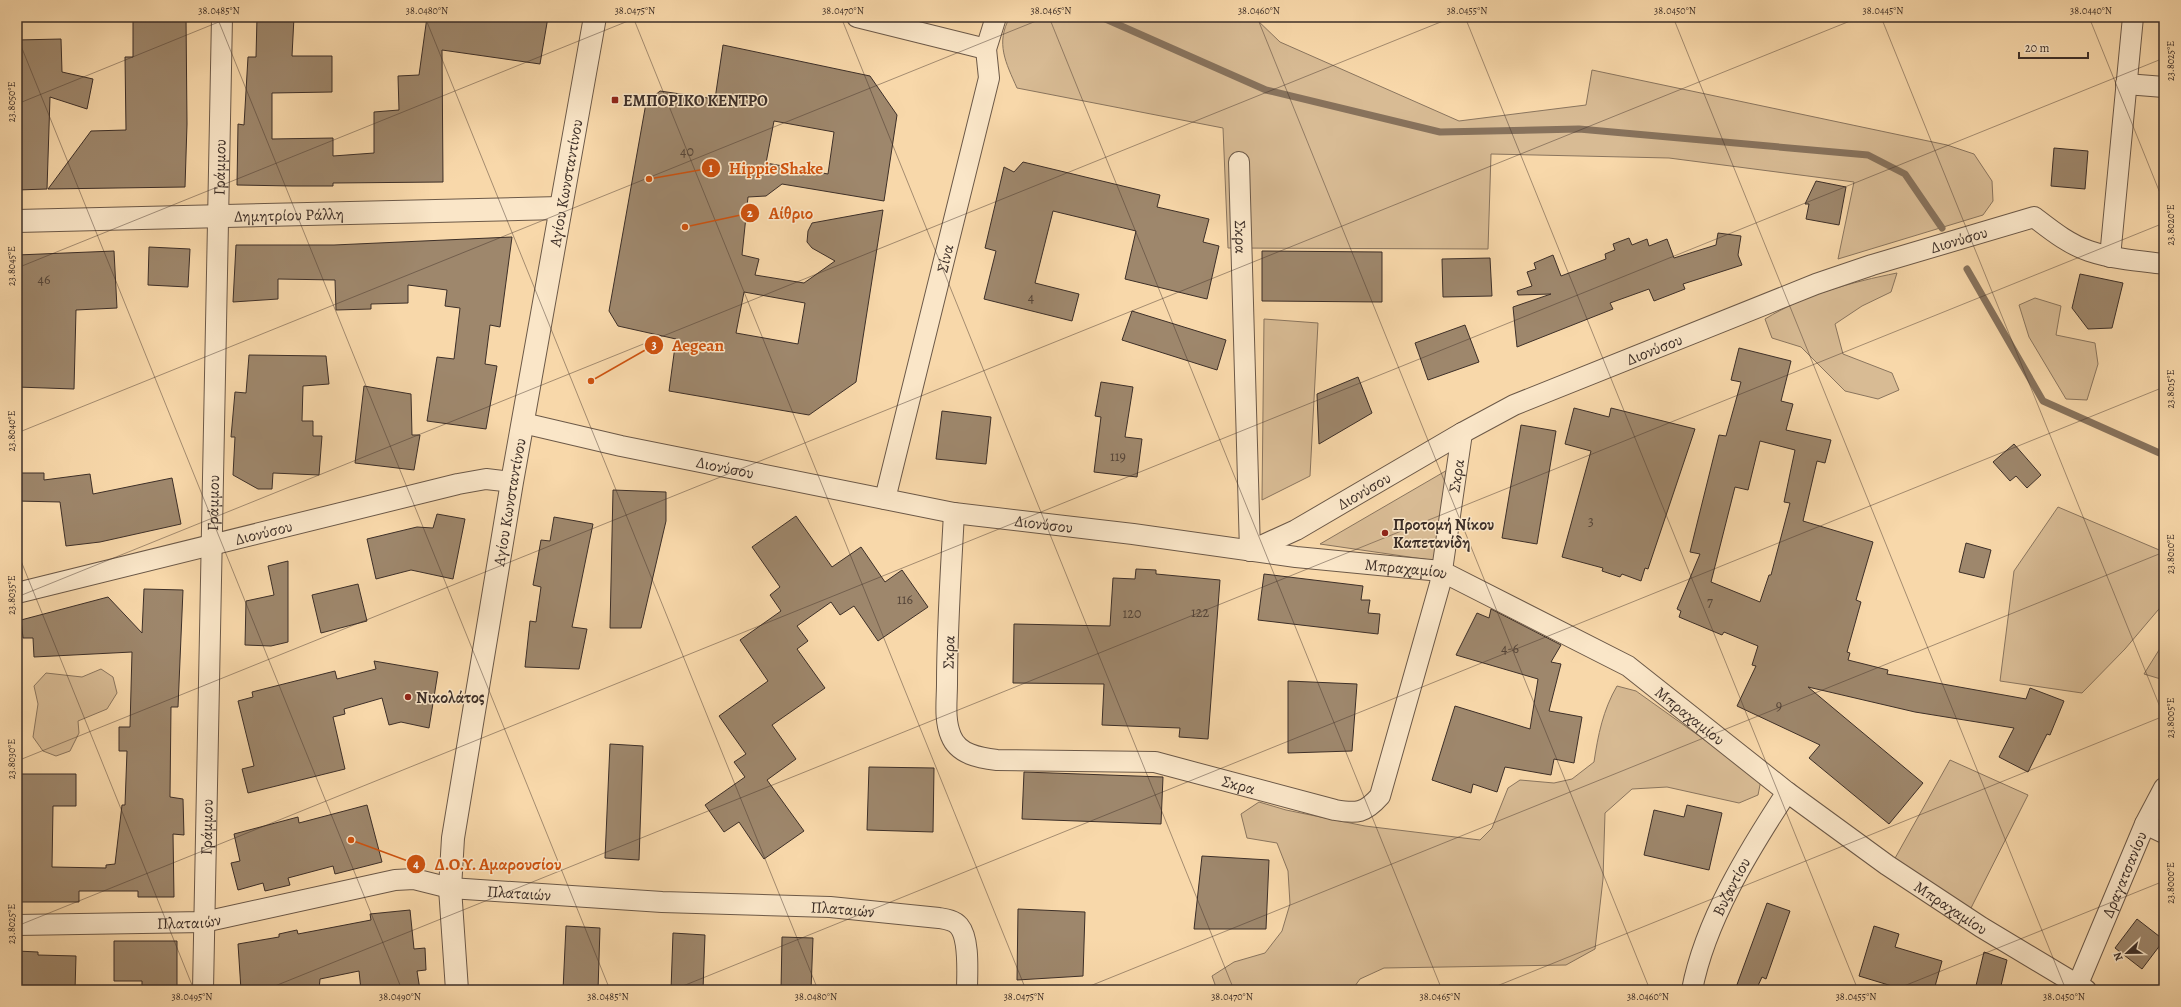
<svg xmlns="http://www.w3.org/2000/svg" width="2181" height="1007" viewBox="0 0 2181 1007" font-family="Alegreya,serif">
	<style>
		.green { fill: #d8bb94; stroke: #8a755e }
		.lines { fill: none; stroke-linecap: round; stroke-linejoin: round }
		.stream { stroke: #87725c; stroke-width: 7 }
		.building { fill: #9e876c; stroke: #3d2f28; fill-rule: evenodd }
		.minor-casing { stroke: #6c5948; stroke-width: 22 }
		.tertiary-casing { stroke: #6c5948; stroke-width: 24 }
		.minor { stroke: #fae6c8; stroke-width: 20 }
		.tertiary { stroke: #fae6c8; stroke-width: 22 }
		.ticks { fill: none; stroke: #3d2f28; stroke-width: 1; stroke-opacity: 0.45 }
		.poi-dot { fill: #8f2418; stroke: #fae6c8; stroke-width: 1.5 }
		.labels { text-anchor: middle; stroke-width: 3; stroke-linejoin: round; paint-order: stroke }
		.number-label { font-size: 14px; fill: #554539 }
		.poi-label { font-size: 16px; font-weight: bold; fill: #3d2f28; stroke: #fae6c8; text-anchor: start }
		.street-label { font-size: 16px; fill: #3d2f28; stroke: #fae6c8 }
		.leader { fill: none; stroke: #ce5310; stroke-width: 1.5 }
		.callout-dot { fill: #ce5310; stroke: #fae6c8; stroke-width: 1.5 }
		.mark-label { font-size: 12px; text-anchor: middle; font-weight: bold; fill: #fff }
		.callout-label { font-size: 17px; text-anchor: middle; font-weight: bold; fill: #ce5310; stroke: #fae6c8; stroke-width: 3; stroke-linejoin: round; paint-order: stroke }
		.neatline { fill: none; stroke: #3d2f28; stroke-width: 1.5 }
		.ticks-label { font-size: 10px; text-anchor: middle; fill: #3d2f28 }
	</style>
	<rect width="100%" height="100%" fill="#f8d8aa"/>
	<filter id="stains"><feTurbulence type="fractalNoise" baseFrequency=".005" numOctaves="4"/><feColorMatrix values="0 0 0 0 .2 0 0 0 0 .09 0 0 0 0 .02 0 0 0 .5 -.17"/></filter>
	<radialGradient id="worn" r=".72"><stop offset=".6" stop-color="#630" stop-opacity="0"/><stop offset="1" stop-color="#630" stop-opacity=".3"/></radialGradient>
	<g class="green">
		<path d="M 1010,17 L 1254,17 L 1280,42 L 1459,121 L 1586,105 L 1592,70 L 1947,145 L 1974,154 L 1992,181 L 1993,201 L 1983,215 L 1838,259 L 1854,182 L 1669,158 L 1491,154 L 1488,249 L 1228,248 L 1223,128 L 1017,88 C 1006,63 995,43 1010,17 Z"/>
		<path d="M 1897,273 L 1891,292 L 1862,306 L 1835,324 L 1843,354 L 1892,373 L 1899,390 L 1878,399 L 1845,391 L 1801,347 L 1772,338 L 1765,319 C 1804,295 1852,282 1897,273 Z"/>
		<polygon points="2035,298 2061,306 2056,335 2095,343 2098,364 2087,400 2066,399 2029,337 2019,305"/>
		<polygon points="1264,319 1318,323 1310,476 1262,500"/>
		<polygon points="1449,469 1437,561 1320,544"/>
		<polygon points="2058,507 2164,552 2164,603 2125,649 2082,693 2000,681 2014,571"/>
		<polygon points="2164,642 2164,680 2144,674"/>
		<polygon points="101,669 113,677 117,693 107,709 78,721 79,733 70,751 56,756 43,751 33,737 38,704 34,686 46,673 82,677"/>
		<path d="M 1617,686 L 1636,691 L 1761,780 L 1758,795 L 1739,803 L 1667,787 L 1632,789 L 1605,813 L 1603,879 L 1595,949 L 1566,965 L 1384,968 L 1360,979 L 1352,990 L 1281,990 L 1278,988 L 1268,990 L 1217,990 L 1212,976 L 1234,962 L 1265,953 L 1282,931 L 1290,904 L 1288,871 L 1277,843 L 1247,838 L 1241,814 L 1259,802 L 1286,810 L 1365,826 L 1480,840 L 1492,828 L 1508,788 L 1520,780 L 1554,783 L 1572,779 L 1594,762 C 1598,735 1603,710 1617,686 Z"/>
		<polygon points="1950,760 2028,795 1970,910 1894,860"/>
	</g>
	<g class="lines">
		<g class="stream">
			<polyline points="1101,17 1266,90 1440,132 1579,129 1868,155 1905,174 1942,228"/>
			<polyline points="1967,269 2043,401 2164,455"/>
		</g>
	</g>
	<g class="building">
		<polygon points="133,17 186,17 187,124 185,187 48,189 91,131 126,130 125,57 133,57"/>
		<polygon points="257,17 294,17 292,56 332,56 332,92 272,93 272,139 333,138 333,156 374,153 374,112 399,110 398,76 419,75 427,17 548,17 540,64 442,50 443,182 333,183 333,186 292,186 237,185 238,124 244,125 248,57 256,57"/>
		<polygon points="61,39 62,72 93,79 87,109 50,97 47,189 17,190 17,40"/>
		<path d="M 723,45 L 870,76 L 897,115 L 884,201 L 782,184 L 766,196 L 748,197 L 742,255 L 759,259 L 755,275 L 804,283 L 835,261 L 812,248 L 807,242 L 808,231 L 812,223 L 883,210 L 856,382 L 809,415 L 669,391 L 676,339 L 618,326 L 609,311 L 646,103 L 660,91 L 715,99 ZM 774,121 L 834,132 L 828,174 L 766,163 ZM 744,292 L 805,303 L 798,344 L 736,333 Z"/>
		<polygon points="2054,148 2088,151 2085,189 2051,186"/>
		<polygon points="1023,162 1160,195 1157,207 1209,219 1203,242 1219,246 1207,299 1125,279 1136,231 1053,211 1035,283 1079,294 1072,321 984,299 996,251 985,248 1004,167 1014,172"/>
		<polygon points="1816,181 1846,187 1839,225 1806,219 1809,204 1805,204"/>
		<polygon points="1718,233 1741,236 1738,255 1742,265 1683,284 1685,289 1654,301 1649,289 1610,303 1613,309 1517,347 1513,307 1551,294 1518,295 1517,291 1532,286 1527,272 1536,269 1534,263 1553,255 1561,276 1606,259 1605,254 1615,250 1613,244 1629,238 1632,245 1647,239 1649,246 1667,239 1674,258 1716,245"/>
		<polygon points="512,237 500,327 490,325 485,364 497,366 486,429 427,421 437,357 454,359 460,308 445,306 447,290 408,285 408,303 371,304 371,309 336,310 335,280 278,279 278,299 233,302 236,245 334,245"/>
		<polygon points="149,247 190,249 188,287 148,285"/>
		<polygon points="114,251 117,308 76,310 74,389 17,387 17,255"/>
		<polygon points="1262,251 1382,252 1382,302 1262,301"/>
		<polygon points="1490,258 1492,296 1443,297 1442,259"/>
		<polygon points="2080,274 2123,283 2112,328 2088,329 2072,308"/>
		<polygon points="1132,311 1226,340 1217,370 1122,340"/>
		<polygon points="1465,325 1479,362 1428,380 1415,343"/>
		<path d="M 1739,348 L 1791,361 L 1781,401 L 1793,404 L 1786,430 L 1831,440 L 1825,463 L 1817,461 L 1803,521 L 1873,542 L 1856,600 L 1861,602 L 1847,652 L 1850,653 L 1848,660 L 1888,670 L 1887,674 L 2026,699 L 2030,688 L 2064,701 L 2050,735 L 2047,734 L 2028,772 L 1999,757 L 2014,728 L 1915,712 L 1808,687 L 1923,783 L 1889,824 L 1809,758 L 1820,745 L 1737,706 L 1756,666 L 1752,665 L 1758,646 L 1724,632 L 1722,635 L 1679,617 L 1681,611 L 1677,609 L 1700,554 L 1690,552 L 1719,435 L 1726,436 L 1741,382 L 1731,380 ZM 1760,441 L 1795,450 L 1784,502 L 1790,503 L 1771,575 L 1769,575 L 1760,602 L 1711,582 L 1735,487 L 1748,490 Z"/>
		<polygon points="249,355 326,356 329,384 303,386 302,421 313,421 313,436 322,436 319,475 273,473 272,489 258,489 233,475 235,437 231,437 235,392 246,393"/>
		<polygon points="1358,377 1372,413 1319,444 1317,394"/>
		<polygon points="1101,382 1133,387 1125,437 1142,439 1137,477 1094,472 1101,417 1095,416"/>
		<polygon points="364,386 411,394 412,435 420,435 414,470 355,463"/>
		<polygon points="1574,408 1609,417 1611,408 1695,429 1648,569 1645,568 1641,581 1622,574 1620,577 1602,571 1603,568 1562,557 1591,451 1565,444"/>
		<polygon points="942,411 991,417 986,464 936,459"/>
		<polygon points="1521,425 1556,431 1537,544 1502,538"/>
		<polygon points="2014,444 2041,475 2027,488 2016,476 2010,481 1993,462"/>
		<polygon points="17,473 44,473 44,480 90,474 93,494 172,478 181,524 100,542 66,546 60,502 17,501"/>
		<polygon points="613,490 666,492 666,521 641,628 610,628"/>
		<polygon points="437,514 465,519 453,579 411,570 376,579 367,539 417,527 433,528"/>
		<polygon points="796,516 832,567 861,547 885,582 902,570 928,607 878,641 854,606 840,615 831,602 797,626 808,641 797,649 825,688 772,725 796,759 767,780 804,831 764,859 739,822 724,832 705,805 745,777 734,762 746,754 719,716 768,681 740,640 781,611 770,595 780,587 752,547"/>
		<polygon points="554,517 593,524 572,627 587,629 579,669 525,667 530,621 536,622 541,587 533,585 541,540 550,541"/>
		<polygon points="1966,543 1991,550 1984,578 1959,572"/>
		<polygon points="288,561 288,642 271,646 245,645 246,601 274,595 268,566"/>
		<polygon points="1136,569 1156,570 1156,574 1220,580 1208,739 1179,737 1180,728 1102,725 1104,684 1013,683 1014,624 1110,626 1113,578 1135,579"/>
		<polygon points="1264,574 1363,586 1361,600 1370,600 1368,613 1380,614 1378,634 1258,620"/>
		<polygon points="358,584 367,621 321,633 312,595"/>
		<polygon points="144,589 183,590 178,707 171,707 170,797 183,799 184,835 173,834 174,897 138,897 138,891 79,891 79,902 17,902 17,774 76,774 76,806 53,806 52,867 106,868 106,865 115,864 122,805 125,805 127,751 119,751 119,727 130,727 132,652 34,657 33,638 23,638 21,620 108,597 142,633"/>
		<polygon points="1491,609 1561,645 1551,662 1561,664 1549,711 1582,717 1574,763 1554,759 1551,775 1505,767 1497,792 1473,784 1471,793 1432,780 1455,706 1530,729 1538,679 1456,655 1477,613 1489,618"/>
		<polygon points="374,661 438,672 429,728 401,722 389,725 382,698 344,709 345,714 333,717 345,769 248,793 242,769 254,766 238,701 253,697 252,692 335,671 337,679 376,669"/>
		<polygon points="1288,681 1357,684 1352,751 1288,753"/>
		<polygon points="610,744 643,746 639,860 605,858"/>
		<polygon points="869,767 934,768 933,832 867,830"/>
		<polygon points="1024,772 1163,777 1161,824 1022,819"/>
		<polygon points="367,805 382,862 335,874 333,866 288,878 290,885 265,891 263,883 238,890 231,863 240,861 234,834 298,817 299,823"/>
		<polygon points="1687,805 1722,813 1709,870 1644,855 1654,810 1684,817"/>
		<polygon points="1202,856 1269,860 1266,929 1194,929"/>
		<polygon points="1767,903 1790,911 1766,979 1762,977 1756,990 1735,990"/>
		<polygon points="1018,909 1085,912 1083,976 1017,980"/>
		<polygon points="410,910 414,949 425,948 426,970 417,971 420,990 361,990 359,971 320,979 319,990 241,990 238,944 279,937 279,934 297,930 298,934 371,920 370,914"/>
		<polygon points="2137,919 2164,940 2142,969 2115,948"/>
		<polygon points="566,926 600,928 598,990 563,990"/>
		<polygon points="1874,926 1899,934 1895,947 1942,961 1934,990 1905,990 1859,976"/>
		<polygon points="673,933 705,935 703,990 671,990"/>
		<polygon points="782,937 813,938 811,990 781,990"/>
		<polygon points="114,941 177,941 177,987 142,987 142,981 114,981"/>
		<polygon points="17,951 38,952 38,955 76,956 75,990 17,990"/>
		<polygon points="1984,952 2007,960 2000,990 1975,990"/>
	</g>
	<g class="lines">
		<defs>
			<g id="minor">
				<polyline points="857,17 986,49"/>
				<polyline points="2126,84 2164,87"/>
				<path id="s1" d="M 1239,162 L 1250,551"/>
				<polyline points="2110,257 2133,17"/>
				<path id="s2" d="M 523,423 L 621,446 L 954,513 L 1133,534 L 1296,557 L 1441,571 L 1628,666 L 1787,792 L 1887,865 L 1981,927 L 2086,990"/>
				<path id="s3" d="M 885,499 L 989,78 L 986,49 L 996,17"/>
				<path id="s4" d="M 954,513 C 951,570 947,627 947,684 C 947,700 944,720 951,736 C 958,754 979,758 997,760 L 1155,762 L 1335,810 C 1357,814 1365,813 1380,796 L 1440,584 L 1462,433"/>
				<path id="s5" d="M 1250,551 L 1296,530 L 1462,433 L 1514,405 L 1816,284 L 1872,265 L 2034,217 C 2051,230 2068,244 2089,251 C 2113,259 2139,261 2164,264"/>
				<path id="s6" d="M 17,593 L 458,484 L 486,479 L 512,482"/>
				<polyline points="2145,824 2164,833"/>
				<path id="s7" d="M 17,925 L 204,922 L 395,880 L 414,879 L 450,888 L 662,902 L 830,907 L 939,918 C 945,919 954,920 959,926 C 970,939 967,973 967,990"/>
				<path id="s8" d="M 2078,984 L 2145,824 L 2164,788"/>
				<path id="s9" d="M 203,990 L 222,17"/>
				<path id="s10" d="M 1692,990 C 1705,921 1749,850 1787,792"/>
			</g>
			<g id="tertiary">
				<path id="s11" d="M 17,221 L 560,208"/>
				<path id="s12" d="M 457,990 L 450,888 L 453,838 L 512,482 L 595,17"/>
			</g>
		</defs>
		<use href="#minor" class="minor-casing"/>
		<use href="#tertiary" class="tertiary-casing"/>
		<use href="#minor" class="minor"/>
		<use href="#tertiary" class="tertiary"/>
	</g>
	<path class="ticks" d="M 217,17 L 610,990M 425,17 L 818,990M 633,17 L 1026,990M 841,17 L 1234,990M 1049,17 L 1442,990M 1257,17 L 1650,990M 1465,17 L 1858,990M 1673,17 L 2066,990M 1881,17 L 2164,717M 2089,17 L 2164,203M 17,36 L 402,990M 17,104 L 231,17M 17,268 L 638,17M 17,433 L 1046,17M 17,551 L 194,990M 17,597 L 1453,17M 17,761 L 1860,17M 17,926 L 2164,58M 265,990 L 2164,223M 673,990 L 2164,387M 1080,990 L 2164,552M 1487,990 L 2164,716M 1894,990 L 2164,881"/>
	<g class="poi-dot">
		<rect x="611" y="96" width="8" height="8" rx="2"/>
		<circle cx="1385" cy="533" r="4"/>
		<circle cx="408" cy="697" r="4"/>
	</g>
	<g class="labels">
		<g class="number-label">
			<text x="687" y="156">40</text>
			<text x="44" y="284">46</text>
			<text x="1031" y="302">4</text>
			<text x="1118" y="461">119</text>
			<text x="1591" y="526">3</text>
			<text x="905" y="604">116</text>
			<text x="1710" y="607">7</text>
			<text x="1200" y="617">122</text>
			<text x="1132" y="618">120</text>
			<text x="1510" y="653">4-6</text>
			<text x="1779" y="710">9</text>
		</g>
		<g class="poi-label">
			<text x="623" y="106">ΕΜΠΟΡΙΚΟ ΚΕΝΤΡΟ</text>
			<text x="1393" y="530">Προτομή Νίκου<tspan x="1393" dy="18">Καπετανίδη</tspan></text>
			<text x="416" y="703">Νικολάτος</text>
		</g>
		<g class="street-label">
			<text dy="6" stroke="none"><textPath href="#s9" startOffset="823">Γράμμου</textPath></text>
			<text dy="6" stroke="none"><textPath href="#s12" startOffset="817">Αγίου Κωνσταντίνου</textPath></text>
			<text dy="6" stroke="none"><textPath href="#s11" startOffset="272">Δημητρίου Ράλλη</textPath></text>
			<text dy="6" stroke="none"><textPath href="#s1" startOffset="75">Σκρα</textPath></text>
			<text dy="6" stroke="none"><textPath href="#s5" startOffset="777">Διονύσου</textPath></text>
			<text dy="6" stroke="none"><textPath href="#s3" startOffset="248">Σίνα</textPath></text>
			<text dy="6" stroke="none"><textPath href="#s5" startOffset="453">Διονύσου</textPath></text>
			<text dy="6" stroke="none"><textPath href="#s2" startOffset="207">Διονύσου</textPath></text>
			<text dy="6" stroke="none"><textPath href="#s4" startOffset="1003">Σκρα</textPath></text>
			<text dy="6" stroke="none"><textPath href="#s5" startOffset="129">Διονύσου</textPath></text>
			<text dy="6" stroke="none"><textPath href="#s12" startOffset="493">Αγίου Κωνσταντίνου</textPath></text>
			<text dy="6" stroke="none"><textPath href="#s9" startOffset="487">Γράμμου</textPath></text>
			<text dy="6" stroke="none"><textPath href="#s2" startOffset="531">Διονύσου</textPath></text>
			<text dy="6" stroke="none"><textPath href="#s6" startOffset="254">Διονύσου</textPath></text>
			<text dy="6" stroke="none"><textPath href="#s2" startOffset="896">Μπραχαμίου</textPath></text>
			<text transform="translate(948 652) rotate(-88)" y="6">Σκρα</text>
			<text dy="6" stroke="none"><textPath href="#s2" startOffset="1220">Μπραχαμίου</textPath></text>
			<text dy="6" stroke="none"><textPath href="#s4" startOffset="523">Σκρα</textPath></text>
			<text dy="6" stroke="none"><textPath href="#s9" startOffset="163">Γράμμου</textPath></text>
			<text dy="6" stroke="none"><textPath href="#s8" startOffset="119">Δραγατσανίου</textPath></text>
			<text dy="6" stroke="none"><textPath href="#s10" startOffset="111">Βυζαντίου</textPath></text>
			<text dy="6" stroke="none"><textPath href="#s7" startOffset="508">Πλαταιών</textPath></text>
			<text dy="6" stroke="none"><textPath href="#s2" startOffset="1544">Μπραχαμίου</textPath></text>
			<text dy="6" stroke="none"><textPath href="#s7" startOffset="832">Πλαταιών</textPath></text>
			<text dy="6" stroke="none"><textPath href="#s7" startOffset="172">Πλαταιών</textPath></text>
		</g>
	</g>
	<path class="leader" d="M649 179L711 168M685 227L750 213M591 381L654 345M351 840L416 864"/>
	<g class="callout-dot">
		<circle cx="649" cy="179" r="4"/>
		<circle cx="685" cy="227" r="4"/>
		<circle cx="591" cy="381" r="4"/>
		<circle cx="351" cy="840" r="4"/>
		<circle cx="711" cy="168" r="10"/>
		<circle cx="750" cy="213" r="10"/>
		<circle cx="654" cy="345" r="10"/>
		<circle cx="416" cy="864" r="10"/>
	</g>
	<g class="mark-label">
		<text x="711" y="172">1</text>
		<text x="750" y="217">2</text>
		<text x="654" y="349">3</text>
		<text x="416" y="868">4</text>
	</g>
	<g class="callout-label">
		<text x="776" y="174">Hippie Shake</text>
		<text x="791" y="219">Αίθριο</text>
		<text x="698" y="351">Aegean</text>
		<text x="498" y="870">Δ.Ο.Υ. Αμαρουσίου</text>
	</g>
	<rect width="2181" height="1007" fill="none" stroke="#f8d8aa" stroke-width="44"/>
	<g transform="translate(2127 953) rotate(248)" stroke="#fae6c8" stroke-width="3" paint-order="stroke">
	<path d="M0-3L7 15L0 10L-7 15Z" fill="#3d2f28"/>
	<text y="-6" font-size="11" font-weight="bold" text-anchor="middle" fill="#3d2f28">N</text>
	</g>
	<path d="M2019 52v6h69v-6" fill="none" stroke="#3d2f28" stroke-width="2"/>
	<text x="2025" y="52" font-size="12" fill="#3d2f28" stroke="#fae6c8" stroke-width="3" paint-order="stroke">20 m</text>
	<rect x="22" y="22" width="2137" height="963" class="neatline"/>
	<g class="ticks-label">
		<text x="219" y="14">38.0485°N</text>
		<text x="427" y="14">38.0480°N</text>
		<text x="635" y="14">38.0475°N</text>
		<text x="843" y="14">38.0470°N</text>
		<text x="1051" y="14">38.0465°N</text>
		<text x="1259" y="14">38.0460°N</text>
		<text x="1467" y="14">38.0455°N</text>
		<text x="1675" y="14">38.0450°N</text>
		<text x="1883" y="14">38.0445°N</text>
		<text x="2091" y="14">38.0440°N</text>
		<text transform="translate(2170 61) rotate(-90)" y="4">23.8025°E</text>
		<text transform="translate(11 102) rotate(-90)" y="4">23.8050°E</text>
		<text transform="translate(2170 225) rotate(-90)" y="4">23.8020°E</text>
		<text transform="translate(11 266) rotate(-90)" y="4">23.8045°E</text>
		<text transform="translate(2170 389) rotate(-90)" y="4">23.8015°E</text>
		<text transform="translate(11 431) rotate(-90)" y="4">23.8040°E</text>
		<text transform="translate(2170 554) rotate(-90)" y="4">23.8010°E</text>
		<text transform="translate(11 595) rotate(-90)" y="4">23.8035°E</text>
		<text transform="translate(2170 718) rotate(-90)" y="4">23.8005°E</text>
		<text transform="translate(11 759) rotate(-90)" y="4">23.8030°E</text>
		<text transform="translate(2170 883) rotate(-90)" y="4">23.8000°E</text>
		<text transform="translate(11 924) rotate(-90)" y="4">23.8025°E</text>
		<text x="192" y="1000">38.0495°N</text>
		<text x="400" y="1000">38.0490°N</text>
		<text x="608" y="1000">38.0485°N</text>
		<text x="816" y="1000">38.0480°N</text>
		<text x="1024" y="1000">38.0475°N</text>
		<text x="1232" y="1000">38.0470°N</text>
		<text x="1440" y="1000">38.0465°N</text>
		<text x="1648" y="1000">38.0460°N</text>
		<text x="1856" y="1000">38.0455°N</text>
		<text x="2064" y="1000">38.0450°N</text>
	</g>
	<rect width="100%" height="100%" filter="url(#stains)"/>
	<rect width="100%" height="100%" fill="url(#worn)"/>
</svg>
